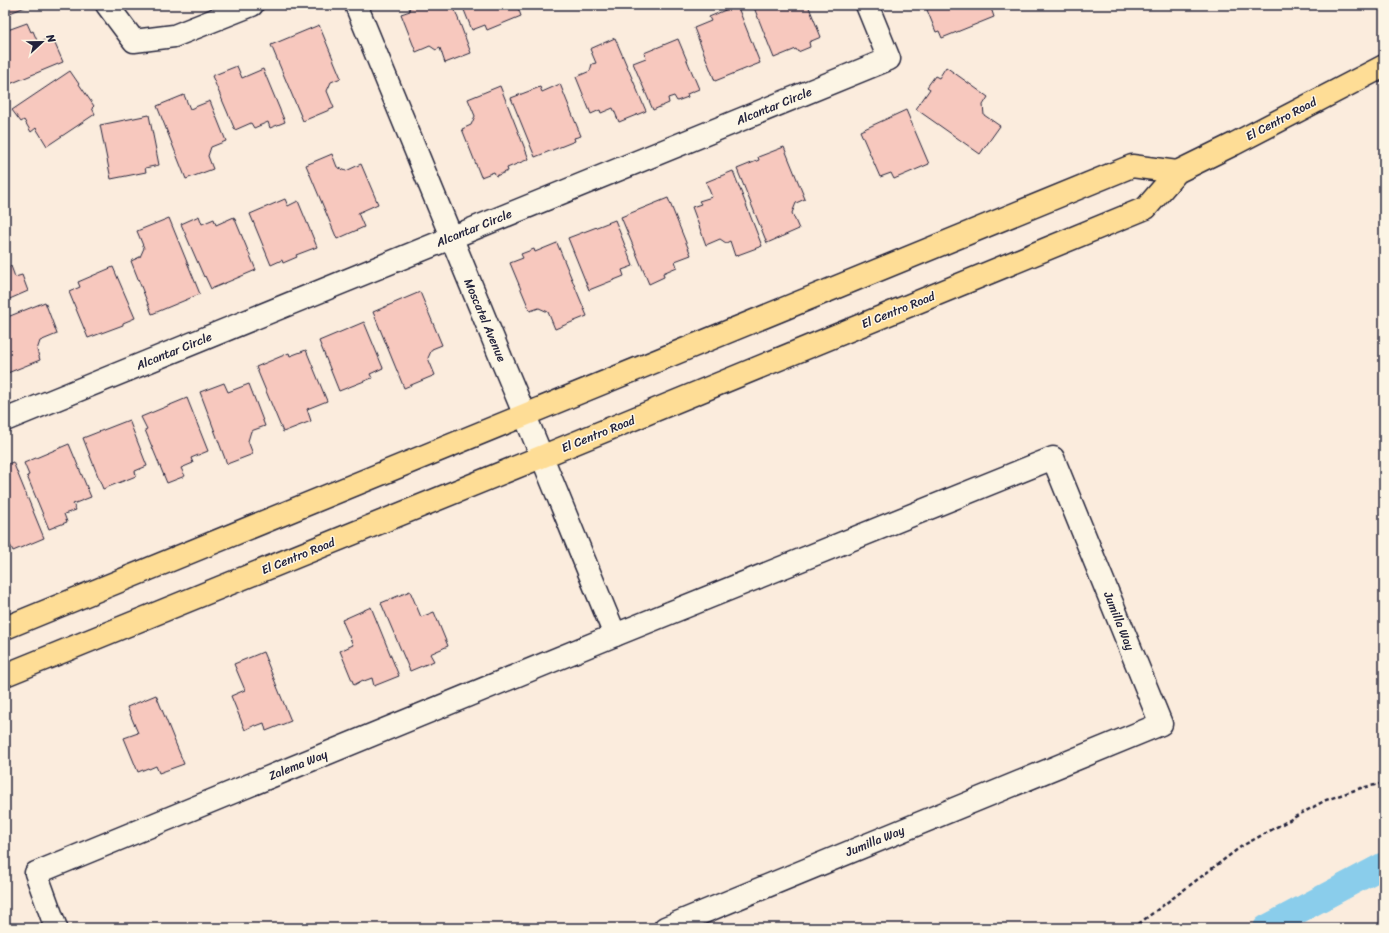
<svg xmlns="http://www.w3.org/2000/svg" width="1389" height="933" viewBox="0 0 1389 933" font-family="Sriracha,sans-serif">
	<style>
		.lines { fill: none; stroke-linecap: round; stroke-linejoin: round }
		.canal { stroke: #8acdeb; stroke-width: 26 }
		.building { fill: #f7c8be; stroke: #22223b }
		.minor-casing { stroke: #22223b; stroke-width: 25 }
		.major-casing { stroke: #22223b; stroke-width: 25 }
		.path { stroke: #22223b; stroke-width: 2.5; stroke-dasharray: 4 3; stroke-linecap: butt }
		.minor { stroke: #fcf5e5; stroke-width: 22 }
		.major { stroke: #fedd96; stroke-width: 22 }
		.labels { text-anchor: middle; stroke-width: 3; stroke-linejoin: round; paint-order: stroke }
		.street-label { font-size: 12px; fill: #22223b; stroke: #fcf5e5 }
	</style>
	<rect width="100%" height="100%" fill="#fbecdd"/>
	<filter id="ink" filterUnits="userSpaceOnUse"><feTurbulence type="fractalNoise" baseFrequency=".025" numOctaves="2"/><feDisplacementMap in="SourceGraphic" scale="8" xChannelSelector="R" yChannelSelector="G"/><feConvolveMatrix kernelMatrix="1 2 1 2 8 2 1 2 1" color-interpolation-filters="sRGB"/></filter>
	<g filter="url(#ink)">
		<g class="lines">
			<polyline class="canal" points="1266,928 1384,865"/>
		</g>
		<g class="building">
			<polygon points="5,5 30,5 5,15"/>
			<polygon points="418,5 453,5 471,53 445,63 440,48 436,50 430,46 416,52 401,14 410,11 409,8"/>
			<polygon points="462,5 517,5 521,16 487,30 485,25 472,30"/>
			<polygon points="737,5 760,63 715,81 694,28 711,21 709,17"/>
			<polygon points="753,5 808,5 821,37 809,42 810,47 798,52 796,49 774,58"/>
			<polygon points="925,5 990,5 994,17 942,38 939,31 936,32"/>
			<polygon points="27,23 31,32 33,31 38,43 52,37 63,62 5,86 5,31"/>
			<polygon points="319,25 341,78 331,82 327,91 334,108 303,121 271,45"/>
			<polygon points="615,38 646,111 619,122 613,108 601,113 600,110 591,114 576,77 590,71 592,64 596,63 590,49"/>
			<polygon points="678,39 699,89 687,94 688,97 677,101 674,96 668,98 669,103 653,110 633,63 646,58 644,53"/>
			<polygon points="237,66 242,78 263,69 285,122 270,128 268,122 254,128 251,123 235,130 212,76"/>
			<polygon points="946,67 988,97 983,105 984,115 1000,126 980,154 916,109 930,89 927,87 935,76 939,78"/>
			<polygon points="70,71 94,106 92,108 95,114 47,146 36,128 31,132 24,120 21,122 12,110"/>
			<polygon points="560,84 581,136 574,138 575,141 535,157 511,98 540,87 542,92"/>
			<polygon points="500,86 529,159 507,168 508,171 496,176 494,172 481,177 462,129 471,125 475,116 468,99"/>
			<polygon points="184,95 190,109 210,101 226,141 211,147 208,156 213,169 186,179 157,106"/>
			<polygon points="906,110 929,164 894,179 891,173 880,177 860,131"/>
			<polygon points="149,115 159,165 145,168 146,172 111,179 100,125"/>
			<polygon points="784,147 805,199 796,203 792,213 799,229 767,243 737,169 759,160 758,157"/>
			<polygon points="332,154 337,167 346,171 361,164 378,204 358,213 364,227 337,239 306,165"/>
			<polygon points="733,171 762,246 735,256 730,241 726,243 720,239 706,245 692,207 701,204 699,201 712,197 706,182"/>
			<polygon points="668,198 691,255 675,261 677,267 663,273 664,277 649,284 621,217"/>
			<polygon points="285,199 288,206 298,201 317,247 296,255 297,257 283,263 282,260 271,265 250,214"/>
			<polygon points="199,216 202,224 214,219 216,225 234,217 256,270 211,289 205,276 204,277 181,224"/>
			<polygon points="169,218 200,294 152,314 131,261 140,257 144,248 137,231"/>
			<polygon points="615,220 633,266 622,270 624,276 589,290 568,238"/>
			<polygon points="557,243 587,316 555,329 548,312 539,308 530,311 510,263 523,258 521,254 534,249 535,252"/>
			<polygon points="11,266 15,277 22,275 28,291 5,301 5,267 6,268"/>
			<polygon points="113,267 135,318 123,323 123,325 88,338 69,292 80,287 78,282"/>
			<polygon points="420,292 442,345 432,349 428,358 435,375 404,388 373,312"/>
			<polygon points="45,302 57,334 40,341 37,350 40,360 5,374 5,318"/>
			<polygon points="364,322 383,368 370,374 372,378 339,391 319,341"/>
			<polygon points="306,350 327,401 307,409 311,421 283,432 256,367 289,353 290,356"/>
			<polygon points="224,383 228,392 249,384 265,426 251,431 248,441 253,454 227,464 200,392"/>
			<polygon points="187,398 208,451 191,458 193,463 181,468 185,476 167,483 145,430 147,429 141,417"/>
			<polygon points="129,420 147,466 135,471 136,476 103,489 83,438"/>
			<polygon points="69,444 91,497 73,504 76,510 64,514 67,522 49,529 27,476 29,475 24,463"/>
			<polygon points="13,462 44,538 13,551 5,534 5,465"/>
			<polygon points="410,591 421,617 434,612 448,646 430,654 434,661 410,671 381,603"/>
			<polygon points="371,607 399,676 374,686 372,678 364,681 363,680 354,685 340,651 353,645 342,620"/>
			<polygon points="263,652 291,721 266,731 264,723 256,726 255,725 245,730 231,696 245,690 234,664"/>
			<polygon points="156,695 184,764 159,773 156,766 149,769 148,768 138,772 124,738 138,733 127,707"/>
		</g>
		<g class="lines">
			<defs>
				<g id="minor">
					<polyline points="107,5 134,41 174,36 252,5"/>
					<path d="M 356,5 C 404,124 454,243 503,363 C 541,453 577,544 615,635"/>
					<polyline points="5,420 889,59 867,5"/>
					<polyline points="56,928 36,873 615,635 1053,458 1161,724 665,928"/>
				</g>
				<g id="major">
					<polyline points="5,628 1132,166 1177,172"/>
					<polyline points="5,675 541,457 1146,208 1177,172 1234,144 1384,66"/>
				</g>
			</defs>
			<use href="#minor" class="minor-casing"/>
			<use href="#major" class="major-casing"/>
			<polyline class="path" points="1133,928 1242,846 1326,800 1361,788 1384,783"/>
			<use href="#minor" class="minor"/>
			<use href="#major" class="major"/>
		</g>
	</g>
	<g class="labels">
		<g class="street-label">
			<text transform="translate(774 106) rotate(-22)" y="4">Alcantar Circle</text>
			<text transform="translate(1281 119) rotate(-28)" y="4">El Centro Road</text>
			<text transform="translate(474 228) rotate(-22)" y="4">Alcantar Circle</text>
			<text transform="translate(898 310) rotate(-22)" y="4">El Centro Road</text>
			<text transform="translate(485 320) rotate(67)" y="4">Moscatel Avenue</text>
			<text transform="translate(174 351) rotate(-22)" y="4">Alcantar Circle</text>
			<text transform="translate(598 434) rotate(-22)" y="4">El Centro Road</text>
			<text transform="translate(298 556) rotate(-22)" y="4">El Centro Road</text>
			<text transform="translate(1119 621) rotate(68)" y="4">Jumilla Way</text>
			<text transform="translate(298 765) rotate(-22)" y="4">Zalema Way</text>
			<text transform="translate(875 841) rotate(-22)" y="4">Jumilla Way</text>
		</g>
	</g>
	<rect width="1389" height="933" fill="none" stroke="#fcf5e5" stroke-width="20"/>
	<rect x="10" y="10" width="1369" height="913" fill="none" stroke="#22223b" stroke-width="1.5" filter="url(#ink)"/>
	<g transform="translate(42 42) rotate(68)" stroke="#fcf5e5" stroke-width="3" paint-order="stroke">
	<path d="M0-3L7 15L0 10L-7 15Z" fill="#22223b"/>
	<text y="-6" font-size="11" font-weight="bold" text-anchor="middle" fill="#22223b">N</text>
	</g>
</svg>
